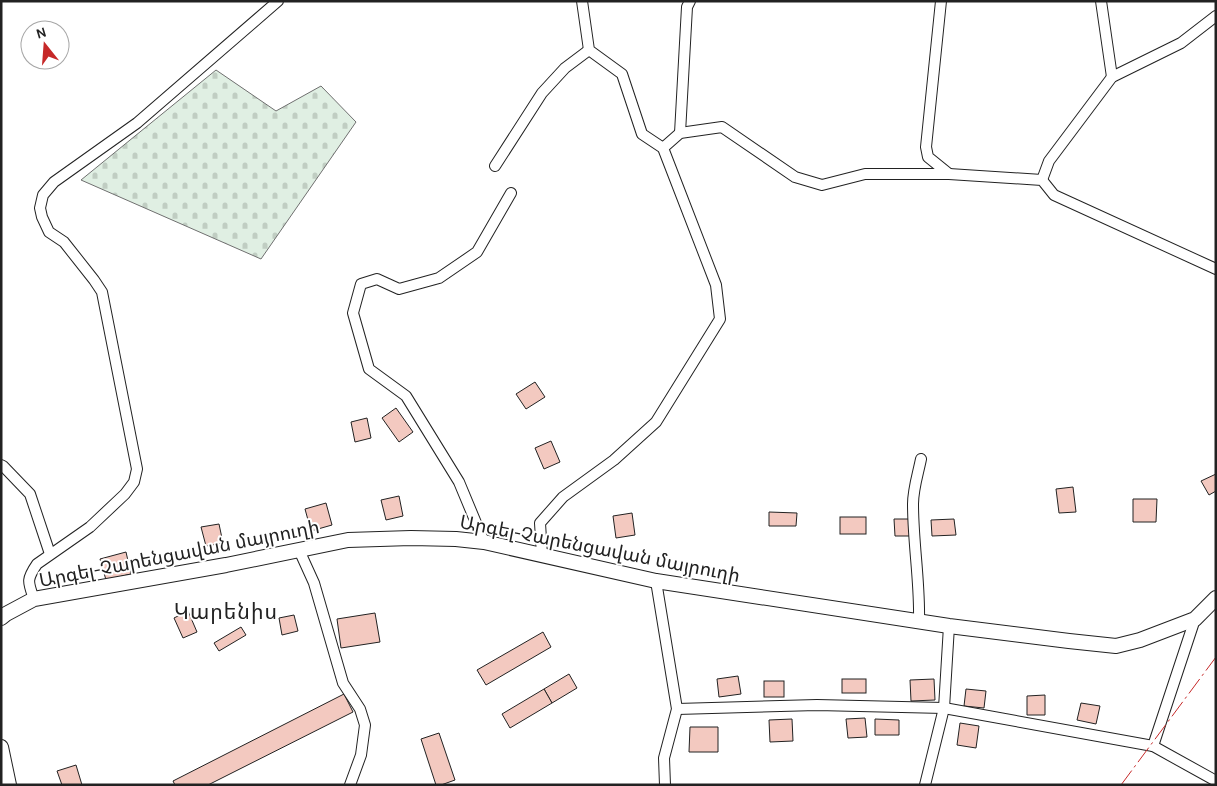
<svg xmlns="http://www.w3.org/2000/svg" width="1217" height="786" viewBox="0 0 1217 786" font-family="Karla,'Noto Sans Armenian',sans-serif">
	<style>
		.cemetery { fill: url(#cemetery-stones); stroke: #6f6f6f }
		.building { fill: #f3c9c0; stroke: #222 }
		.lines { fill: none; stroke-linecap: round; stroke-linejoin: round }
		.minor-casing { stroke: #222; stroke-width: 12 }
		.secondary-casing { stroke: #222; stroke-width: 16 }
		.minor { stroke: #fff; stroke-width: 10 }
		.secondary { stroke: #fff; stroke-width: 14 }
		.power { stroke: #c62828; stroke-width: 1; stroke-dasharray: 18 4 2.5 4; stroke-linecap: butt }
		.labels { text-anchor: middle; stroke-width: 4; stroke-linejoin: round; paint-order: stroke }
		.street-label { font-size: 19px; fill: #222; stroke: #fff }
		.quarter-label { font-size: 21px; letter-spacing: 1px; fill: #222; stroke: #fff }
	</style>
	<defs>
		<pattern id="cemetery-stones" width="16" height="16" patternUnits="userSpaceOnUse" patternTransform="scale(1.25)"><rect width="16" height="16" fill="#e0efe3"/><path d="M2 7V4a2 2 0 0 1 4 0v3zM10 15v-3a2 2 0 0 1 4 0v3z" fill="#c0cdc2"/></pattern>
	</defs>
	<rect width="100%" height="100%" fill="#fff"/>
	<polygon class="cemetery" points="216,70 276,111 321,86 356,122 261,259 81,180"/>
	<g class="building">
		<polygon points="535,382 545,397 526,409 516,394"/>
		<polygon points="396,408 413,432 399,442 382,418"/>
		<polygon points="367,418 371,438 355,442 351,422"/>
		<polygon points="551,441 560,462 544,469 535,448"/>
		<polygon points="1216,474 1216,491 1209,495 1201,481"/>
		<polygon points="1073,487 1076,512 1059,513 1056,489"/>
		<polygon points="399,496 403,516 386,520 381,500"/>
		<polygon points="1133,499 1157,499 1156,522 1133,522"/>
		<polygon points="326,503 332,525 311,531 305,509"/>
		<polygon points="769,512 797,513 796,526 769,526"/>
		<polygon points="632,513 635,535 616,538 613,516"/>
		<rect x="840" y="517" width="26" height="17"/>
		<polygon points="894,519 910,519 910,536 895,536"/>
		<polygon points="954,519 956,535 932,536 931,520"/>
		<polygon points="219,524 223,543 206,546 201,527"/>
		<polygon points="126,552 131,574 106,580 100,559"/>
		<polygon points="188,611 197,632 183,638 174,618"/>
		<polygon points="375,613 380,642 341,648 337,619"/>
		<polygon points="294,615 298,631 282,635 279,618"/>
		<polygon points="241,627 246,635 219,651 214,643"/>
		<polygon points="543,632 551,647 486,685 477,670"/>
		<polygon points="569,674 577,688 552,703 544,689"/>
		<polygon points="738,676 741,694 719,697 717,679"/>
		<rect x="842" y="679" width="24" height="14"/>
		<polygon points="934,679 935,700 911,701 910,680"/>
		<rect x="764" y="681" width="20" height="16"/>
		<polygon points="544,689 552,703 510,728 502,714"/>
		<polygon points="966,689 986,691 984,708 964,706"/>
		<polygon points="344,694 353,712 208,785 175,785 173,781"/>
		<polygon points="1045,695 1045,715 1027,715 1027,696"/>
		<polygon points="1081,703 1100,706 1096,724 1077,720"/>
		<polygon points="865,718 867,737 848,738 846,719"/>
		<polygon points="792,719 793,741 770,742 769,720"/>
		<polygon points="875,719 899,720 899,735 875,735"/>
		<polygon points="960,723 979,726 976,748 957,745"/>
		<polygon points="690,727 718,727 718,752 689,752"/>
		<polygon points="439,733 455,780 441,785 436,785 421,739"/>
		<polygon points="76,765 82,785 62,785 57,771"/>
	</g>
	<g class="lines">
		<defs>
			<g id="minor">
				<polyline points="941,1 926,147 928,157 949,174"/>
				<polyline points="1101,1 1112,77"/>
				<polyline points="680,133 687,7 690,1"/>
				<polyline points="663,148 680,133 722,127 795,177 822,185 865,174 949,174 1042,180 1054,195 1216,269"/>
				<polyline points="495,166 542,93 565,68 589,50"/>
				<polyline points="1042,180 1049,161 1112,77 1181,43 1216,16"/>
				<polyline points="1,465 3,466 30,494 50,554"/>
				<polyline points="484,542 459,482 406,396 369,369 353,313 361,284 377,279 399,289 439,278 477,252 511,193"/>
				<polyline points="299,550 314,583 343,683 360,709 365,725 361,755 350,785"/>
				<polyline points="542,555 540,523 563,497 614,460 656,422 720,319 716,285 663,148 642,134 622,74 589,50 582,1"/>
				<polyline points="656,581 677,709 664,758 665,785"/>
				<path d="M 34,599 C 28,582 26,580 37,564 L 90,527 L 125,494 L 134,482 L 137,469 L 102,292 L 94,280 L 64,242 L 49,232 L 42,217 L 40,208 L 43,195 L 54,182 L 137,123 L 278,1"/>
				<polyline points="1195,619 1153,746 1216,781"/>
				<path d="M 919,620 C 920,582 913,543 913,504 C 913,489 918,474 921,459"/>
				<polyline points="677,709 817,705 944,708 1153,746"/>
				<polyline points="925,785 944,708 949,626"/>
			</g>
			<g id="secondary">
				<polyline points="1,618 6,614 34,599 226,565 348,540 411,538 456,539 484,542 656,581 949,626 1069,641 1116,646 1140,640 1195,619 1216,598"/>
				<polyline points="1,747 9,785"/>
			</g>
		</defs>
		<use href="#minor" class="minor-casing"/>
		<use href="#secondary" class="secondary-casing"/>
		<use href="#minor" class="minor"/>
		<use href="#secondary" class="secondary"/>
		<polyline class="power" points="1121,785 1216,657"/>
	</g>
	<g class="labels">
		<g class="street-label">
			<text transform="translate(600 548) rotate(11)" y="7">Արգել-Չարենցավան մայրուղի</text>
			<text transform="translate(179 553) rotate(-11)" y="7">Արգել-Չարենցավան մայրուղի</text>
		</g>
		<g class="quarter-label">
			<text x="226" y="619">Կարենիս</text>
		</g>
	</g>
	<rect width="1217" height="786" fill="none" stroke="#222222" stroke-width="5"/>
	<g transform="translate(45 45) rotate(343)"><circle r="24" fill="#ffffff" stroke="#a7a7a7"/>
	<path d="M0-4L9 19L0 12L-9 19Z" fill="#c62828"/>
	<text y="-8" font-size="14" font-weight="bold" text-anchor="middle" fill="#222222">N</text>
	</g>
</svg>
